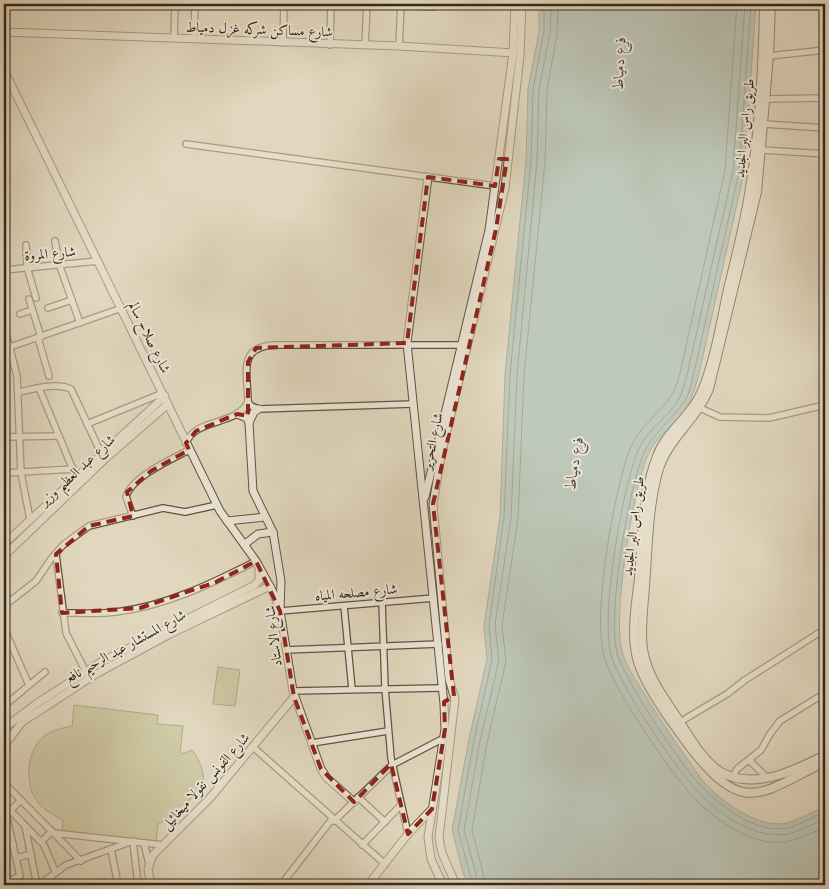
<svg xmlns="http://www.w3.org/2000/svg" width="829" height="889" viewBox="0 0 829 889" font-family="'Libre Caslon Text',Amiri,serif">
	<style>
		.green { fill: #babc8c; stroke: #787254 }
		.water { fill: #96b8b8; stroke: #6f7e7a }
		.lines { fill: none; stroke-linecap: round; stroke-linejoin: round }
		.shore { stroke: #66706a; stroke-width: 1 }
		.minor-casing { stroke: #605444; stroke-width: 8 }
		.tertiary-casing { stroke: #605444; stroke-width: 9 }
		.secondary-casing { stroke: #35281c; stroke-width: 10 }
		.minor { stroke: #ece5d5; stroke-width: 5.5 }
		.tertiary { stroke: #ece5d5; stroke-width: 7 }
		.secondary { stroke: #ece5d5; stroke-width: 8 }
		.rail { stroke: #35281c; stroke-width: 2; stroke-dasharray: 9 9; stroke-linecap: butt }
		.marked { fill: none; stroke: #8f2418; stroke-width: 4; stroke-dasharray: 10 6; stroke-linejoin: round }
		.labels { text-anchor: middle; stroke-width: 4; stroke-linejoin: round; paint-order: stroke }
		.street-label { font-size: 14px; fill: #35281c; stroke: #ece5d5 }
		.water-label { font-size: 15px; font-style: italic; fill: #4d4c43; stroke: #ece5d5 }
	</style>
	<rect width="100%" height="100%" fill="#e1d7be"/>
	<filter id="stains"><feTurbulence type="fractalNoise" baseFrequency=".004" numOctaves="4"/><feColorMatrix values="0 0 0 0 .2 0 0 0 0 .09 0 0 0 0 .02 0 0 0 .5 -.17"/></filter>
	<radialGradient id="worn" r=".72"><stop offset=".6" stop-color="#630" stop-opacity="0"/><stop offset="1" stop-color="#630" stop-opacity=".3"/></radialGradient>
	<g class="green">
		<polygon points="218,667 240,670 235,706 213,704"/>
		<path d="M 74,705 L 158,715 L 157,724 L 183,726 L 180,752 L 183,754 L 192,750 C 204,766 206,781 202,800 L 192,797 L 180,813 L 158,824 L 156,841 L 62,832 L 63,820 C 55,816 47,812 40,805 C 24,788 25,753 43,737 C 51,730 62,728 72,726 Z"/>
	</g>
	<path class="water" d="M 539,4 L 756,4 L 744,173 L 698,378 C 695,386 693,396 689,404 C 678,423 656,435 647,457 C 633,492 612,616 622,651 C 626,667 637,681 645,695 C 662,723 681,750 700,777 C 715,798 759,830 787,823 C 800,819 813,812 825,806 L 825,885 L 468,885 L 463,873 L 452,830 L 469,739 L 487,659 L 484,626 L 500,517 L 505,374 L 526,160 L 528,88 L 539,32 Z"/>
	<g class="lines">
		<g class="shore">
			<path d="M 737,4 L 725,170 L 680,373 C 678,380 676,388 672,394 C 659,415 638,427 629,451 C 614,493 592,613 604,656 C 613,689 674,779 700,804 C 722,824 758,849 790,841 C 802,838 814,832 825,827"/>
			<path d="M 745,4 L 733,171 L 687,375 C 685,382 683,390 680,397 C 670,417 647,428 637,453 C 622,491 600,617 611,655 C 621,688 678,773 703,797 C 724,817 756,839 787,834 C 799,832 814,824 825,818"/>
			<path d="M 751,4 L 739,172 L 693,377 C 691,385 689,395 684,402 C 671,421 652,433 643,455 C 628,491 607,616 617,653 C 625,681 683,769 704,789 C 724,808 757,834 787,828 C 800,825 813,817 825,811"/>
			<polyline points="473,885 458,830 474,740 492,660 489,625 504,517 510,374 531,161 533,89 544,32 544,4"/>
			<polyline points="479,885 464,830 480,741 499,660 495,625 511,518 517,375 537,161 539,89 550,33 551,4"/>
			<polyline points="486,885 472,830 487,743 506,661 502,625 518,519 524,375 545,162 547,90 557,34 558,4"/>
		</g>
		<defs>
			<g id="minor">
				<polyline points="383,4 434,7"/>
				<polyline points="174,38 175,4"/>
				<polyline points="194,39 195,4"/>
				<polyline points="283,43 284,4"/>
				<polyline points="330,45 331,4"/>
				<polyline points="365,45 367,4"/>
				<polyline points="399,46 401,4"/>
				<polyline points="769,56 825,50"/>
				<polyline points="766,99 825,98"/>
				<polyline points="764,124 825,128"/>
				<polyline points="186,144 495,186"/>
				<polyline points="762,150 825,154"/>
				<polyline points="55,241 59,264 80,323"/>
				<polyline points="26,245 27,267 36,298"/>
				<polyline points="4,270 98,261"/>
				<polyline points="29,299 41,337"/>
				<polyline points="48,308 72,300"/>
				<polyline points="20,314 32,310"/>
				<polyline points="4,325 17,376 21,473 30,519"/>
				<polyline points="38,338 49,376"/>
				<polyline points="10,347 122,308"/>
				<polyline points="39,388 76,477"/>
				<path d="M 19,392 C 34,389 56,382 71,389 L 101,453"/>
				<polyline points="248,402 251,406 259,409 413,404"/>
				<polyline points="700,408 720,417 769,418 825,405"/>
				<polyline points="87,424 163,393"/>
				<polyline points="4,437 59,436"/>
				<path d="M 186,443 C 195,418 237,426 248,402 C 248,374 237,347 274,345 L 460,345"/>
				<polyline points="4,473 73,469"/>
				<path d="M 133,516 L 126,497 C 131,477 172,459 189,450"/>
				<polyline points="56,554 66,633 86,672"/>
				<polyline points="382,602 385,688 391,758 408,834"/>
				<polyline points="4,606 36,581 51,559 63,545 89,526 163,508 185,512 217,505"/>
				<polyline points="344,606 352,689"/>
				<polyline points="280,611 434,598"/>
				<path d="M 62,613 C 80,613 99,614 116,612 C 166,606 213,583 256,561"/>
				<polyline points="4,628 28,683"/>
				<polyline points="286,650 439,644"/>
				<polyline points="293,691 441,688"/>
				<polyline points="4,706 45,672"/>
				<polyline points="680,722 727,694 745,680 825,629"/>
				<polyline points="312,743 388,731"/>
				<polyline points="253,747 385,864"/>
				<polyline points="749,760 767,778"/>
				<polyline points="733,776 737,769 761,750 770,734 780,721 825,693"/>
				<polyline points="4,783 81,861"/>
				<polyline points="358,797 385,822"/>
				<polyline points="4,804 44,845 55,871"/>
				<polyline points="4,805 20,876 7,882"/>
				<polyline points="10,811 21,800"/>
				<polyline points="334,821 392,765 444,738"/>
				<polyline points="25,826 37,885"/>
				<polyline points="53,833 163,845"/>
				<polyline points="41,842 52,831"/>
				<polyline points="144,843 149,864"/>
				<polyline points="362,845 401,805"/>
				<polyline points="4,846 13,844"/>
				<polyline points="111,849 118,885"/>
				<polyline points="16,858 31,854"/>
				<polyline points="39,885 66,865 133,841 138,885"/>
				<polyline points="281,885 332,819"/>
			</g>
			<g id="tertiary">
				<polyline points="4,32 399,46 513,53"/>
				<polyline points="4,70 220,511 256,561 273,592 280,611"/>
				<polyline points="428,177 407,343 444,704 445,729 428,837 431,859 443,885"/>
				<polyline points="259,409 254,412 249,423 253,491 273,532 281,581 280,611 293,691 321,769 327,778 354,802"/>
				<polyline points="237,414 247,418 249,423"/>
				<polyline points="425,497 489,230 513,53 515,4"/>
				<polyline points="227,521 265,517"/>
				<polyline points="4,544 165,396"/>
				<polyline points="245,544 258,534 273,532"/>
				<polyline points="4,556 106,458 168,404"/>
				<polyline points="4,728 36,704 101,662 255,585 259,580 259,567"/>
				<polyline points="4,746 22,722 96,674 170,634 270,586"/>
				<polyline points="151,885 148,869 153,855 210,798 294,697"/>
				<polyline points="368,885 408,834 432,809"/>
				<polyline points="456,885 442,853 439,838 455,699 449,679 433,504 441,456 505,188 520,56 522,4"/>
			</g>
			<g id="secondary">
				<path d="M 764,4 C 763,65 760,127 750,188 C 745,222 736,256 728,289 C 721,321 713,371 698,399 C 686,420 665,434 657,456 C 642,495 642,537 639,578 C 636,605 630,635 638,662 C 647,690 673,724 690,747 C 744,817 759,794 825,762"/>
				<path d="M 771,4 L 769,56 L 757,192 L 709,389 C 696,421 667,439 658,472 C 648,509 648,547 645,585 C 644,605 640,628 643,649 C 647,675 662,695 676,716 C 688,734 702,761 721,772 C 754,791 796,770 825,755"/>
			</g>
		</defs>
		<use href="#minor" class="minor-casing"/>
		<use href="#tertiary" class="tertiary-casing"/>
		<use href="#secondary" class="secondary-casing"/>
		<use href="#minor" class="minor"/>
		<use href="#tertiary" class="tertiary"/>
		<use href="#secondary" class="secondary"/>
		<polyline class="rail" points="823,734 825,732"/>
	</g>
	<path d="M0 0H829V889H0ZM 499,159 L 507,159 L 496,229 L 433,504 L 454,696 L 444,702 L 445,729 L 432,809 L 408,834 L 391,764 L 354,802 L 321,769 L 294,697 L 280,611 L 256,561 L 216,582 L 140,608 L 62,613 L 56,554 L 89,526 L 133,516 L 127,492 L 151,471 L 189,450 L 186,443 L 196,431 L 237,414 L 248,416 L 248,362 L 256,348 L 407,343 L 428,177 L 495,186 Z" fill="#e1d7be" fill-opacity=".55" fill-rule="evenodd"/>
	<path class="marked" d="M 499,159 L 507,159 L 496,229 L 433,504 L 454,696 L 444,702 L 445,729 L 432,809 L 408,834 L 391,764 L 354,802 L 321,769 L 294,697 L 280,611 L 256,561 L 216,582 L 140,608 L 62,613 L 56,554 L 89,526 L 133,516 L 127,492 L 151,471 L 189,450 L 186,443 L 196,431 L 237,414 L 248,416 L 248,362 L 256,348 L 407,343 L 428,177 L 495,186 Z"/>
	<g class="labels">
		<g class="street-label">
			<text transform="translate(259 29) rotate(2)" y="5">شارع مساكن شركه غزل دمياط</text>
			<text transform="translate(744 128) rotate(-84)" y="5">طريق راس البر الجديد</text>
			<text transform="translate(50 253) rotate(-5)" y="5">شارع المروة</text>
			<text transform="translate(150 337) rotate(64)" y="5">شارع صلاح سالم</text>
			<text transform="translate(432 441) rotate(-78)" y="5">شارع التحرير</text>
			<text transform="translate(77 470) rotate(-43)" y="5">شارع عبد العظيم وزير</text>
			<text transform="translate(633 526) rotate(-83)" y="5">طريق راس البر الجديد</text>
			<text transform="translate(356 592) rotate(-5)" y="5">شارع مصلحه المياه</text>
			<text transform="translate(273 636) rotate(-97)" y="5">شارع الاستاد</text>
			<text transform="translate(125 646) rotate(-29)" y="5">شارع المستشار عبد الرحيم نافع</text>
			<text transform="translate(205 781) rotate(-48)" y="5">شارع الفونس نقولا ميخائيل</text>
		</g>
		<g class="water-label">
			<text transform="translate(619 63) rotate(-87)" y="5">فرع دمياط</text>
			<text transform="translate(574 463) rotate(-81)" y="5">فرع دمياط</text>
		</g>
	</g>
	<rect width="829" height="889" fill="none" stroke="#e1d7be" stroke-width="20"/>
	<rect x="5" y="5" width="819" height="879" fill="none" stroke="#35281c" stroke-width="2.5"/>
	<rect x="10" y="10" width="809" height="869" fill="none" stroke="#35281c"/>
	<rect width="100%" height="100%" filter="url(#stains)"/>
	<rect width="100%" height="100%" fill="url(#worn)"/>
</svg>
